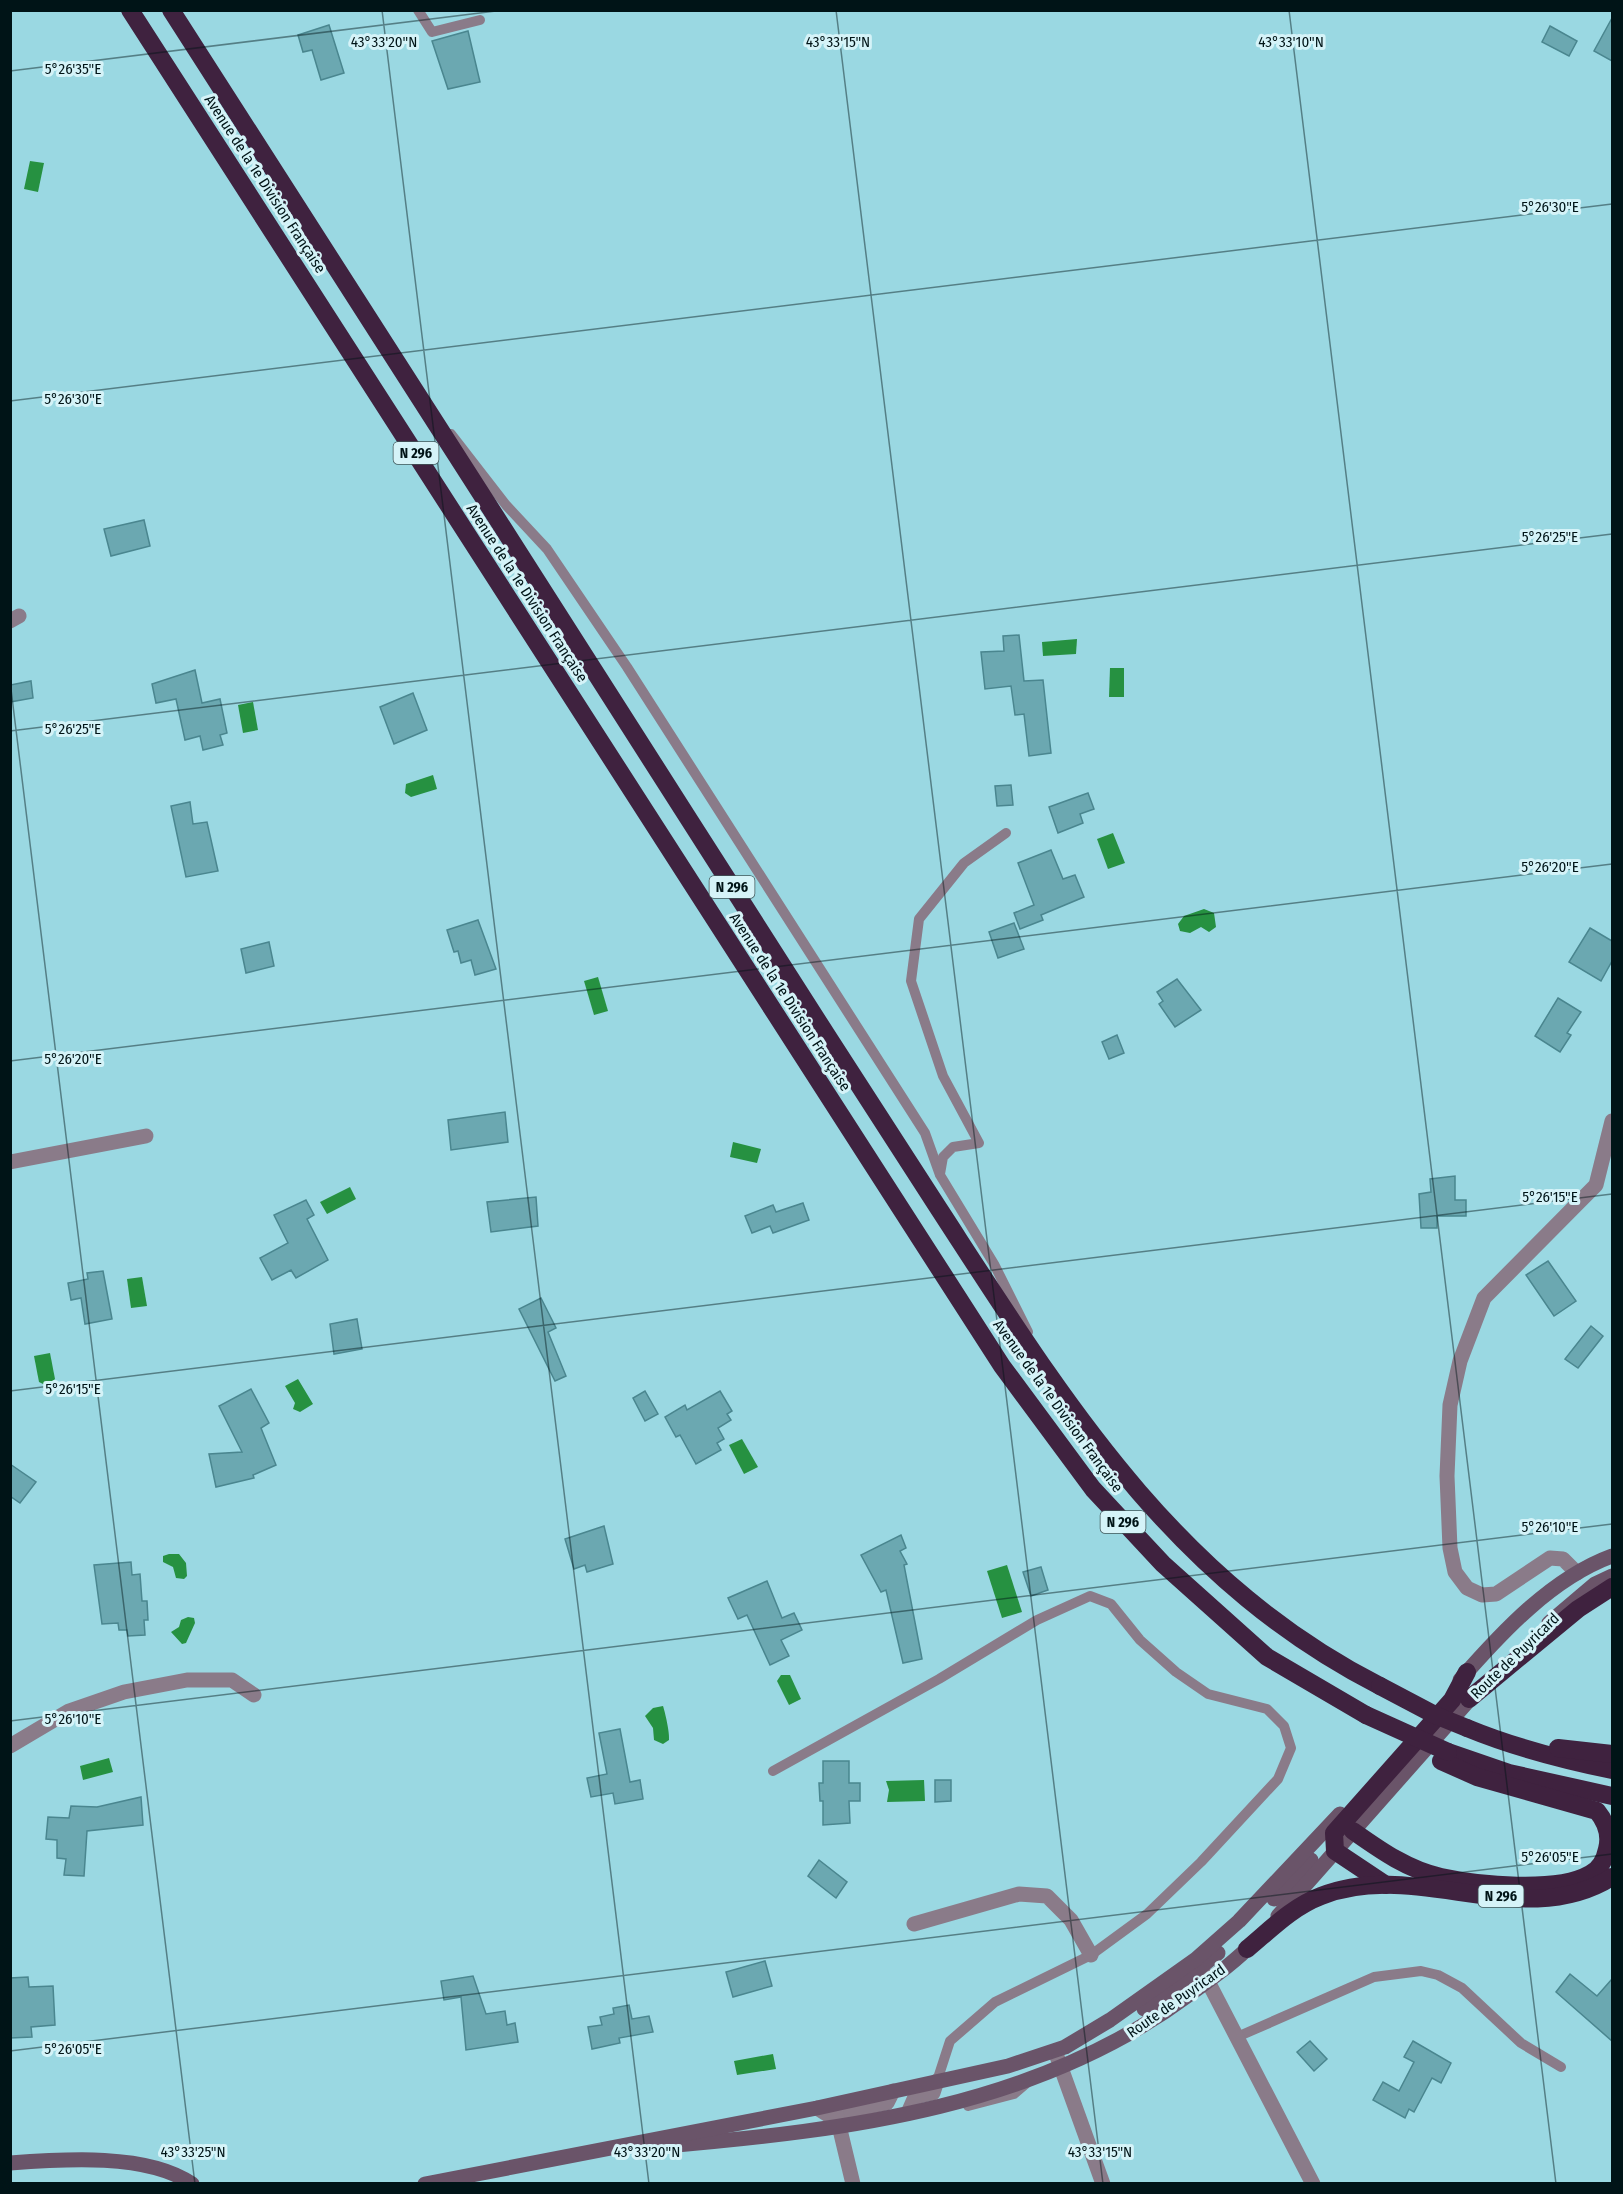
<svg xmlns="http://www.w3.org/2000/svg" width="1623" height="2194" viewBox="0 0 1623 2194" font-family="'Fira Sans Condensed',sans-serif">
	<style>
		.water { fill: #269141 }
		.building { fill: #6ba8b1; stroke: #4a868f; stroke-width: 1.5 }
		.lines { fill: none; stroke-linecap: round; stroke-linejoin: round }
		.lane { stroke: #8a7b89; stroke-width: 10 }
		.street { stroke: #8a7b89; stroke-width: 15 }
		.secondary { stroke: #6a5469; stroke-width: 15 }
		.highway { stroke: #3f223f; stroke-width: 18 }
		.highway-bridge { stroke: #3f223f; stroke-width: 18 }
		.ticks { fill: none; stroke: #001417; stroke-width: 1.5; stroke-opacity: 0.45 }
		.labels { text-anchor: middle; stroke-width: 6; stroke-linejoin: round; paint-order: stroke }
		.shield { fill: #d5f3f8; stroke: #40575a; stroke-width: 1.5 }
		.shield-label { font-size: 14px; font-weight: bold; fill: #001417 }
		.street-label { font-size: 15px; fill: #001417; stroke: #d5f3f8 }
		.ticks-label { font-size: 15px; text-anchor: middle; fill: #001417; stroke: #d5f3f8; stroke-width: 6; stroke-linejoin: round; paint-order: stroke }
	</style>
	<rect width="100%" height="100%" fill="#9ad8e2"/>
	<g class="water">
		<polygon points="30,161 44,163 38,192 24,189"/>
		<polygon points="1077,639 1076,654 1043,656 1042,642"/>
		<polygon points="1110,668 1124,668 1124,697 1109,697"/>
		<polygon points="253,702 258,730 243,733 238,705"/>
		<polygon points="433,775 437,789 411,797 405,793 406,784"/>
		<polygon points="1113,833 1125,863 1108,869 1097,839"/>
		<polygon points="1204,909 1214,913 1216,927 1209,932 1201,927 1190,933 1180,931 1178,924 1184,916"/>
		<polygon points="598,977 608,1011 594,1015 584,981"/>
		<polygon points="733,1142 761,1149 757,1163 730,1157"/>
		<polygon points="350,1187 356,1199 327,1214 320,1202"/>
		<polygon points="142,1277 147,1306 131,1308 127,1279"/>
		<polygon points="50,1353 55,1379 47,1386 39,1382 34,1356"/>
		<polygon points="298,1379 313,1404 300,1412 293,1409 295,1403 285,1386"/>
		<polygon points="742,1439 758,1467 744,1474 729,1445"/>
		<polygon points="169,1554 179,1554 186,1563 187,1576 184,1579 176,1578 173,1567 163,1562 163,1556"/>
		<polygon points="1007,1565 1022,1612 1002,1618 987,1571"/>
		<polygon points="188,1617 194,1618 195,1623 186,1643 182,1644 171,1632 179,1627 181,1620"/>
		<polygon points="781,1675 790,1675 801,1699 789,1705 777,1681"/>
		<path d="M 663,1706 C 665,1712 670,1733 669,1740 L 663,1744 L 654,1740 L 653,1728 L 645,1716 L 653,1708 Z"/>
		<polygon points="109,1758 113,1772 83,1780 80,1766"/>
		<polygon points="924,1780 925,1801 887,1802 889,1790 886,1781"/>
		<polygon points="773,2054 776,2069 737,2075 734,2061"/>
	</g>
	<g class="building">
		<polygon points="1612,18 1612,61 1594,51"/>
		<polygon points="329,25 344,73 321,80 312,50 303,52 298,35"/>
		<polygon points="1550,26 1577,41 1569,56 1542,42"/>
		<polygon points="468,31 480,82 448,89 432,41"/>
		<polygon points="144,520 150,546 111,556 104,529"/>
		<polygon points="1019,635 1024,681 1043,680 1051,753 1029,756 1024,714 1015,715 1011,686 985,689 981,652 1004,651 1003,636"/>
		<polygon points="195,670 202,703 220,699 227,733 220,735 223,745 203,750 200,736 185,740 176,699 156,703 152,684"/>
		<polygon points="31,681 33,698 10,702 10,685"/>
		<polygon points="413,693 427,730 394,744 380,707"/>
		<polygon points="1011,785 1013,805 997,806 995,786"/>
		<polygon points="1088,793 1094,809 1080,814 1083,823 1058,833 1049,807"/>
		<polygon points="190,802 193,824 207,822 218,871 186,877 171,806"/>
		<polygon points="1051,850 1063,879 1075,875 1084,897 1041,915 1043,920 1020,929 1014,913 1034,905 1018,863"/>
		<polygon points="478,920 496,969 475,975 471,960 461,963 458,951 454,952 447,930"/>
		<polygon points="1014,923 1024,949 998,958 989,932"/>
		<polygon points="1590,928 1612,941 1612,961 1601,981 1569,962"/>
		<polygon points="269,942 274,966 246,973 241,949"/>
		<polygon points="1177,979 1201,1010 1175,1027 1159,1004 1163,1001 1157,992"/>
		<polygon points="1558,998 1581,1012 1567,1033 1571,1035 1560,1052 1535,1036"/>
		<polygon points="1117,1035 1124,1053 1109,1059 1102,1042"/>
		<polygon points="505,1112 508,1142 451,1150 448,1120"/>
		<polygon points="1455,1176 1455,1200 1466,1200 1466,1216 1437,1216 1437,1228 1421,1228 1419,1194 1431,1192 1430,1179"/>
		<polygon points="536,1197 538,1226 491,1232 487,1202"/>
		<polygon points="306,1200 314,1215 307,1219 328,1260 296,1278 291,1270 272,1280 260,1258 288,1243 274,1215"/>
		<polygon points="803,1203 809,1220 773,1233 770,1226 752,1233 745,1216 773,1205 776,1212"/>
		<polygon points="1548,1261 1576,1301 1554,1316 1526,1275"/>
		<polygon points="103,1271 112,1319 85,1324 81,1298 71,1300 68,1283 88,1279 87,1273"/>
		<polygon points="541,1298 556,1328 548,1332 566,1376 555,1381 519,1309"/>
		<polygon points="357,1319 362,1349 334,1354 330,1324"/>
		<polygon points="1591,1326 1603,1336 1578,1368 1565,1359"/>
		<polygon points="251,1389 269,1423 261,1428 276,1465 253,1475 254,1478 216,1487 209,1454 242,1452 219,1406"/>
		<polygon points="645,1391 658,1414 645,1421 633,1398"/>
		<polygon points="720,1391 732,1411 727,1414 731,1420 718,1428 724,1439 717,1443 721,1450 696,1464 680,1435 676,1437 665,1417 685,1405 687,1410"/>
		<polygon points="10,1464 36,1482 20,1503 10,1496"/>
		<polygon points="604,1526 613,1564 587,1572 585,1565 574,1569 565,1539"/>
		<polygon points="901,1535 906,1548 900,1551 907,1564 904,1565 922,1659 903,1663 886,1590 881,1592 861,1555"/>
		<polygon points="131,1562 132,1575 140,1574 142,1601 147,1601 148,1620 144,1620 145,1635 128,1636 127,1630 119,1630 118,1623 102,1624 94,1565"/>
		<polygon points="1041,1567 1048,1590 1031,1596 1023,1572"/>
		<polygon points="767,1581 782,1618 794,1613 802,1630 781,1640 789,1656 770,1665 747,1615 738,1619 728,1598"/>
		<polygon points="620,1729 630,1782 640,1780 643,1799 615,1804 613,1793 591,1797 587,1778 607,1774 599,1733"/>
		<polygon points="823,1761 849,1761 849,1783 860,1783 860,1801 849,1801 850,1823 823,1825 823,1801 820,1801 819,1783 823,1783"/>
		<polygon points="935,1780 951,1780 951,1801 935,1802"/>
		<polygon points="141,1797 143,1825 87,1831 84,1876 64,1875 66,1859 57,1858 57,1840 46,1839 48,1817 69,1818 71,1806 97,1807"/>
		<polygon points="819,1860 847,1882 836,1898 808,1876"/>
		<polygon points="765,1961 772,1986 733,1997 726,1972"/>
		<polygon points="1570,1974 1597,1996 1612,1979 1612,2041 1556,1992"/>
		<polygon points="473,1976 486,2014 505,2011 507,2025 515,2023 518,2042 466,2050 461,1997 444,2000 441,1981"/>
		<polygon points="28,1977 29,1987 53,1986 55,2025 31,2027 32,2037 10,2038 10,1978"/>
		<polygon points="629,2005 632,2019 649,2016 653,2032 619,2038 620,2043 592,2049 588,2027 602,2025 600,2017 614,2014 613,2008"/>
		<polygon points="1310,2041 1327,2059 1314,2071 1297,2052"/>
		<polygon points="1413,2041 1451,2063 1441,2083 1432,2078 1414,2112 1409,2109 1405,2118 1373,2100 1383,2082 1399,2091 1414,2062 1404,2057"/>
	</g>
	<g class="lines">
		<g class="lane">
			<polyline points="418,10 432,32 480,20"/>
			<polyline points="451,434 506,505 547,549 627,667 925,1133 940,1175 994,1264 1028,1332"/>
			<polyline points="940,1174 943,1157 953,1147 979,1143 943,1076 911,981 919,919 964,863 1006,833"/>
			<polyline points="773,1771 939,1679 1037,1620 1090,1596 1111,1604 1140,1640 1176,1672 1208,1694 1267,1709 1284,1726 1291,1748 1278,1779 1201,1862 1147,1914 1091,1955 995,2002 950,2041 937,2081"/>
			<polyline points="1237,2037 1374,1977 1421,1971 1438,1975 1462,1988 1521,2043 1561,2067"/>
			<polyline points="968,2106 1014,2094 1028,2082"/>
		</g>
		<g class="street">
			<polyline points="10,621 19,616"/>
			<polyline points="10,1162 146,1136"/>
			<polyline points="1577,1573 1563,1559 1550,1558 1496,1594 1482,1595 1467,1588 1455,1572 1450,1548 1447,1476 1450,1405 1460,1361 1484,1298 1596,1185 1612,1121"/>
			<polyline points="10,1746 69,1711 124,1692 187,1680 232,1680 254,1695"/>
			<polyline points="914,1924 1019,1894 1047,1896 1071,1920 1091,1955"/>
			<polyline points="1202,1970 1313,2184"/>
			<polyline points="1055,2051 1103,2184"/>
			<polyline points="817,2108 828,2115 887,2103 893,2091"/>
			<polyline points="836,2113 853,2184"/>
			<polyline points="908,2113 915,2097 933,2093 937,2081"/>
		</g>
		<g class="secondary">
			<polyline points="1549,1623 1595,1584 1612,1576"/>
			<path d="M 1460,1680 C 1502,1632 1552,1578 1612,1556"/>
			<polyline points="1274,1899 1311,1860"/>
			<polyline points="1278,1916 1477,1691"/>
			<polyline points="1144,2009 1170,1992 1218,1953"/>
			<path d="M 666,2146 C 849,2130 1038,2107 1190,1994 C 1212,1978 1235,1962 1254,1942"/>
			<path d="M 10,2163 C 63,2159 148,2153 192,2184"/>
			<polyline points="425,2184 817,2108 1008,2066 1065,2047 1110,2020 1196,1959 1239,1921 1340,1814"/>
		</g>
		<g class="highway">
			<polyline points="130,10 1002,1366 1093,1489 1163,1564 1267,1657 1366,1715"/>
			<path d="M 171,10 C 344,281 518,550 690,821 C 773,951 855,1080 939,1209 C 1062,1398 1171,1579 1380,1686"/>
			<polyline points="1469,1699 1578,1609 1612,1587"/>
			<path d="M 1467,1728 C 1513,1747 1563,1760 1612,1770"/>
			<polyline points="1558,1748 1612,1754"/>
			<polyline points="1448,1752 1509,1773 1612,1796"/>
			<path d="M 1353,1831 C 1380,1850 1408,1870 1441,1877 C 1478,1885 1557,1893 1590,1874 C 1600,1869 1605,1859 1607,1849 C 1611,1834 1606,1822 1597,1811 L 1477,1777 L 1441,1761"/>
			<polyline points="1386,1885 1335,1851 1334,1833 1452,1700 1467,1672"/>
			<path d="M 1247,1949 C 1270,1930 1292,1907 1321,1896 C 1415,1858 1524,1933 1612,1877"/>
		</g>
		<g class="highway-bridge">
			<polyline points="1380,1686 1435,1715 1467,1728"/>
			<polyline points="1366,1715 1448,1752"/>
		</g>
	</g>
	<path class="ticks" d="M 382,10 L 649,2184M 836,10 L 1103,2184M 1289,10 L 1556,2184M 10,71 L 504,10M 10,401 L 1612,204M 10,681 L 195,2184M 10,731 L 1612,534M 10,1061 L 1612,864M 10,1391 L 1612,1194M 10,1721 L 1612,1524M 10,2051 L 1612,1854"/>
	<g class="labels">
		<g class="shield">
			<rect x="393.5" y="442" width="45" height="22" rx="4.5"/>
			<rect x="709.5" y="876" width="45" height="22" rx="4.5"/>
			<rect x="1100.5" y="1511" width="45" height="22" rx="4.5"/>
			<rect x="1478.5" y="1885" width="45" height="22" rx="4.5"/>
		</g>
		<g class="shield-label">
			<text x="416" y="458">N 296</text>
			<text x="732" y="892">N 296</text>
			<text x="1123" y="1527">N 296</text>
			<text x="1501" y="1901">N 296</text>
		</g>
		<g class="street-label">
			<text transform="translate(265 184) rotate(57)" y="5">Avenue de la 1e Division Française</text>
			<text transform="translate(527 593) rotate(57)" y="5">Avenue de la 1e Division Française</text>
			<text transform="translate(790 1002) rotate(57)" y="5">Avenue de la 1e Division Française</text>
			<text transform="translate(1058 1406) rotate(54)" y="5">Avenue de la 1e Division Française</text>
			<text transform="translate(1515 1656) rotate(-44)" y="5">Route de Puyricard</text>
			<text transform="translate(1176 2001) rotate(-35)" y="5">Route de Puyricard</text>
		</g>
	</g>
	<g class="ticks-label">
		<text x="384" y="47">43°33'20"N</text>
		<text x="838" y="47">43°33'15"N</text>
		<text x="1291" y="47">43°33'10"N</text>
		<text x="73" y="74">5°26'35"E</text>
		<text x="1550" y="212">5°26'30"E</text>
		<text x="73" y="404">5°26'30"E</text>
		<text x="1550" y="542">5°26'25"E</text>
		<text x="73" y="734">5°26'25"E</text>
		<text x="1550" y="872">5°26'20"E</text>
		<text x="73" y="1064">5°26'20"E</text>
		<text x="1550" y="1202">5°26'15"E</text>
		<text x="73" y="1394">5°26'15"E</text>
		<text x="1550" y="1532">5°26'10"E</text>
		<text x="73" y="1724">5°26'10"E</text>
		<text x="1550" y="1862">5°26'05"E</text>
		<text x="73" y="2054">5°26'05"E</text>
		<text x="193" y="2157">43°33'25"N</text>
		<text x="647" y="2157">43°33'20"N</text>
		<text x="1100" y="2157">43°33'15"N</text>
	</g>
	<rect width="1623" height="2194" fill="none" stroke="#001417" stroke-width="24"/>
</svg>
